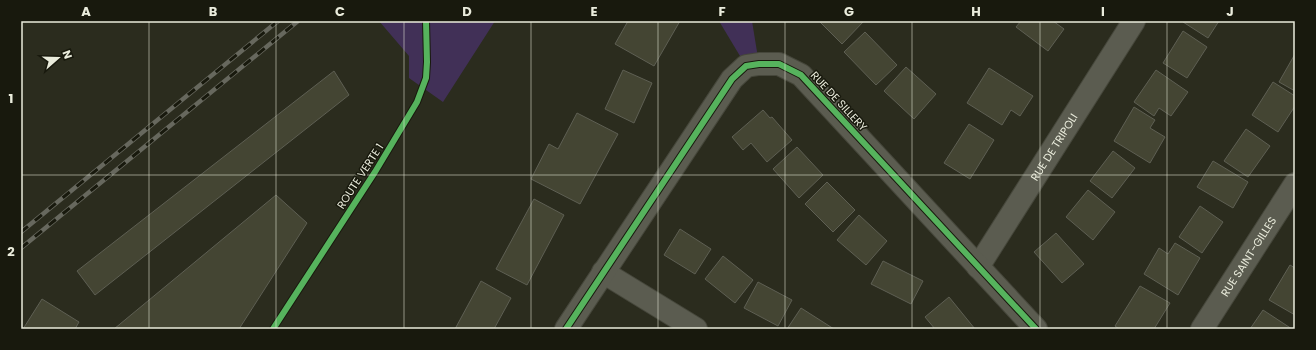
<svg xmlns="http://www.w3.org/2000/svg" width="1316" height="350" viewBox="0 0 1316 350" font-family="Poppins,sans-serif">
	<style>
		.green { fill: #413057 }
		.building { fill: #444533; stroke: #5e5f53 }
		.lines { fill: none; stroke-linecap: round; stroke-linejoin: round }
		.minor-casing { stroke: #46473b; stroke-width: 24 }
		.minor { stroke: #5b5c50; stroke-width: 22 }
		.rail-casing { stroke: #67685e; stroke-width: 4.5 }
		.rail { stroke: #18190d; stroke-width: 3; stroke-dasharray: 9; stroke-linecap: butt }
		.cycleway-casing { stroke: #18190d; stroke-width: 8 }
		.cycleway { stroke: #56b35d; stroke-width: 6 }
		.grid { fill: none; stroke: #eaecdc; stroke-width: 1; stroke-opacity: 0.55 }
		.labels { text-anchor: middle; stroke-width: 3; stroke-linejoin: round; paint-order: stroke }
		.street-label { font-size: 11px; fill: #eaecdc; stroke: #18190d }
		.neatline { fill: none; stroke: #eaecdc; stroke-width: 1.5 }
		.grid-label { font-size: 13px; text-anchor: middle; font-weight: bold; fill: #eaecdc }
	</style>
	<rect width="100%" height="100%" fill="#2b2c1e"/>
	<g class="green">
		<polygon points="379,21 495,21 443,102 409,78 409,56"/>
		<polygon points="719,21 752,21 759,64 746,66"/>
	</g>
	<g class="building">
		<polygon points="628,21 680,21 654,66 615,44"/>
		<polygon points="819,21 864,21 842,44"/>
		<polygon points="1021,21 1053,21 1064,29 1048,51 1016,27"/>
		<polygon points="1184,21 1219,21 1208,38 1183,22"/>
		<polygon points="1183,31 1207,47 1187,78 1163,63"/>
		<polygon points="865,32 897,65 876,85 844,52"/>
		<polygon points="1295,54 1295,91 1279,82"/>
		<polygon points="906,67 936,94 914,119 884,91"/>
		<polygon points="989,68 1033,96 1020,116 1011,110 1002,125 967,103"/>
		<polygon points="623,70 652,83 634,123 605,109"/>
		<polygon points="1156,70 1188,92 1171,116 1159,108 1154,116 1134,102"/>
		<polygon points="334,71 349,95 95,295 77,271"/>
		<polygon points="1273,82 1295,96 1295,106 1278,132 1252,115"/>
		<polygon points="1134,107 1155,120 1150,128 1165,137 1150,163 1114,141"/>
		<polygon points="763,110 770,118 772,117 792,140 767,162 751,143 743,150 732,137"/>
		<polygon points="577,113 618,134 580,204 531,179 549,144 558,149"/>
		<polygon points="969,124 994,140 970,179 944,163"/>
		<polygon points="1246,129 1270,146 1248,177 1224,161"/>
		<polygon points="797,147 823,175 799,198 773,169"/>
		<polygon points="1113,151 1135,168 1112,198 1090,181"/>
		<polygon points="1213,161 1248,182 1233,208 1197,187"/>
		<polygon points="827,182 855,210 833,232 805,204"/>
		<polygon points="1088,190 1115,212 1093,240 1066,217"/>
		<polygon points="276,195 307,223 239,329 114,329"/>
		<polygon points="534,199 564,215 527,285 496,269"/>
		<polygon points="1200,206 1223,222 1202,253 1179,237"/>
		<polygon points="859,215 887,241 866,265 837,240"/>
		<polygon points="680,229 711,249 695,274 664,255"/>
		<polygon points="1056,233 1084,264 1062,283 1034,252"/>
		<polygon points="1175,243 1200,258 1178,295 1144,274 1159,248 1168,254"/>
		<polygon points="723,256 753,280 735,303 705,279"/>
		<polygon points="883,261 923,281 911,304 871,284"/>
		<polygon points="1290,265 1295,268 1295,315 1269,300"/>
		<polygon points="481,281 511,298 494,329 455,329"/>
		<polygon points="758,282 792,300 778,326 744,308"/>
		<polygon points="1140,286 1170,303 1154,329 1119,329 1115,326"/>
		<polygon points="949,297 975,329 935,329 925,317"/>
		<polygon points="42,299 79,322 75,329 23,329"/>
		<polygon points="801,308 834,329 787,329"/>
		<polygon points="1263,310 1292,329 1250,329"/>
	</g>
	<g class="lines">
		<defs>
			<g id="minor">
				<path id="s1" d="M 978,267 L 1134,21"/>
				<polyline points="603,272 696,329"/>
				<polyline points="566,329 732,79 746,66 759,64 779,64 801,75 1036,329"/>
				<path id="s2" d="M 1202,329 L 1295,184"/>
			</g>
		</defs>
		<use href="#minor" class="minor-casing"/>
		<use href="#minor" class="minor"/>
		<defs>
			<g id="rail">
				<polyline points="21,232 278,21"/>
				<polyline points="21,248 298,21"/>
			</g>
		</defs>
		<use href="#rail" class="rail-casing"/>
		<use href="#rail" class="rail"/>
		<defs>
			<g id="cycleway">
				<polyline points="273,329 375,172 417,102 426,78 427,62 426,21"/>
				<polyline points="566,329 732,79 746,66 759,64 779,64 801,75 1036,329"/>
			</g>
		</defs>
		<use href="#cycleway" class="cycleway-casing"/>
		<use href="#cycleway" class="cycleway"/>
	</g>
	<path class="grid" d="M 149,21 L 149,329M 276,21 L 276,329M 404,21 L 404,329M 531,21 L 531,329M 658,21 L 658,329M 785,21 L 785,329M 912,21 L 912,329M 1040,21 L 1040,329M 1167,21 L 1167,329M 21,175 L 1295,175"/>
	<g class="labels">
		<g class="street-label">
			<text transform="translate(839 101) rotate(47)" y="4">RUE DE SILLERY</text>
			<text dy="4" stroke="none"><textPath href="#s1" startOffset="142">RUE DE TRIPOLI</textPath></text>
			<text transform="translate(360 176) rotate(-57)" y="4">ROUTE VERTE 1</text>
			<text dy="4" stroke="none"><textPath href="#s2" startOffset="86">RUE SAINT-GILLES</textPath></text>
		</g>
	</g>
	<rect width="1316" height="350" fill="none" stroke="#18190d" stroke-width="44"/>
	<g transform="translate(58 58) rotate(70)" stroke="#18190d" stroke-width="3" paint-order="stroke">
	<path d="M0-3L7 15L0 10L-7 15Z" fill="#eaecdc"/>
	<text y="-6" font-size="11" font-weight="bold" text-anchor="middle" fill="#eaecdc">N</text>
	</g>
	<rect x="22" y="22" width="1272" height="306" class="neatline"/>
	<g class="grid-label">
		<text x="86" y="16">A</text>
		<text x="213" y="16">B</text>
		<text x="340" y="16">C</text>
		<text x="467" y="16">D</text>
		<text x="594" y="16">E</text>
		<text x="722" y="16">F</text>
		<text x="849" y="16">G</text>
		<text x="976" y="16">H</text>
		<text x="1103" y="16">I</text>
		<text x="1230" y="16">J</text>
		<text x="11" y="103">1</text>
		<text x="11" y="256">2</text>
	</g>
</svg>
